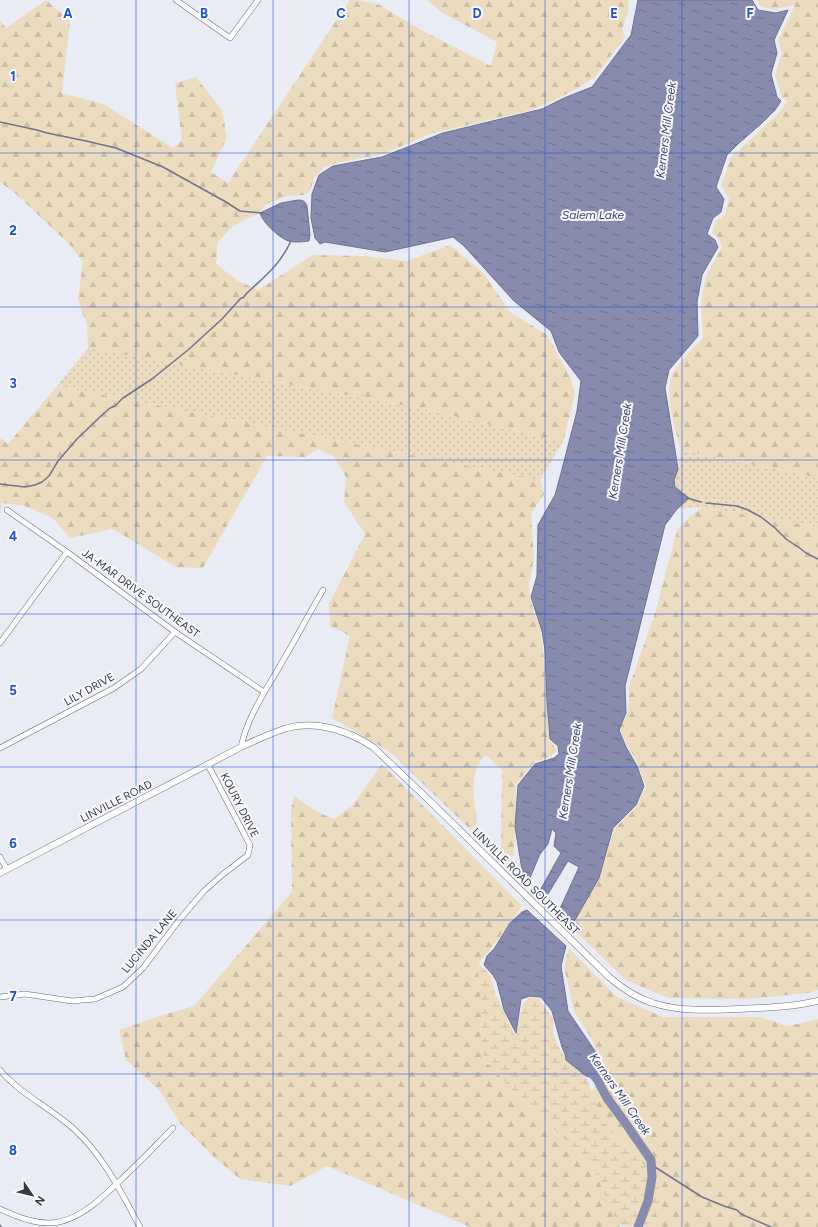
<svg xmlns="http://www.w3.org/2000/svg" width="818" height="1227" viewBox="0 0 818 1227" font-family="Figtree,sans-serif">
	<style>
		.grass { fill: url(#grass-dots) }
		.forest { fill: url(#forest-firs) }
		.wetland { fill: url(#wetland-marsh) }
		.water { fill: url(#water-ripples); stroke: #70738c }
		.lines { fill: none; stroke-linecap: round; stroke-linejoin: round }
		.stream { stroke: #70738c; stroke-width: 1.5 }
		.river { stroke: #878bad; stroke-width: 9 }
		.minor-casing { stroke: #696a73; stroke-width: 6 }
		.major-casing { stroke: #696a73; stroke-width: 7 }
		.minor { stroke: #fff; stroke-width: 5 }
		.major { stroke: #fff; stroke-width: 6 }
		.grid { fill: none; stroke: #1d4ed8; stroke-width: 1; stroke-opacity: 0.55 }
		.labels { text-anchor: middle; stroke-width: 4; stroke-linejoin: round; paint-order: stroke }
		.street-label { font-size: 11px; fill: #393a3e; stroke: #f8f8ff }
		.water-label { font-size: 12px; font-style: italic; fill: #3f4272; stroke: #f8f8ff }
		.grid-label { font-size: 13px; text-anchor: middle; font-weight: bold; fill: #1d4ed8; stroke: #f8f8ff; stroke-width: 4; stroke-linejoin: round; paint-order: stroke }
	</style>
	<defs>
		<pattern id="grass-dots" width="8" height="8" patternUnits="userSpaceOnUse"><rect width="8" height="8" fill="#ecdcbf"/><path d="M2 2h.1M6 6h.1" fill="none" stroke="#cbbea5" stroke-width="1.8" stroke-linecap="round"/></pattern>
		<pattern id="forest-firs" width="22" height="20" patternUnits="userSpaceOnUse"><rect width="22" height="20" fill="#ecdcbf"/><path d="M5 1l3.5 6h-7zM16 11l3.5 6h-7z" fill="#cbbea5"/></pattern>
		<pattern id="wetland-marsh" width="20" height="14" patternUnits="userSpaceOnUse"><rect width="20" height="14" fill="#ecdcbf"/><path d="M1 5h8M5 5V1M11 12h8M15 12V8" fill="none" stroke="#cbbea5"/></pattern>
		<pattern id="water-ripples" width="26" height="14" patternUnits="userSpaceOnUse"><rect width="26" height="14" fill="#878bad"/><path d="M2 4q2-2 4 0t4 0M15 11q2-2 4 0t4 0" fill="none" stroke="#6f738e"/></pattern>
	</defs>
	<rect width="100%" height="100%" fill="#e9ebf5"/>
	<g class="grass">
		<polygon points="88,348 424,409 563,442 540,480 57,386"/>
		<polygon points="681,450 818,478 818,527 703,507 677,509 689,498 675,487 674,480 678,469"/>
	</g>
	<g class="forest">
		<polygon points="46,0 70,21 62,93 103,104 173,148 182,140 175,83 196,77 222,110 227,137 211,172 228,183 350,0 357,0 378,4 423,31 491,66 497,42 441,12 427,0 629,0 628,13 622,29 625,37 595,77 576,89 553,101 532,110 429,134 384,154 336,163 323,168 314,178 310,191 304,195 287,196 267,204 257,214 233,226 218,242 216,264 238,281 258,290 313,255 362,256 407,261 450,245 484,274 510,312 547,335 570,377 575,394 563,442 424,409 88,348 87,325 78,300 83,262 70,245 16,194 0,182 0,21 6,28"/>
		<path d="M 757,0 L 818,0 L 818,478 L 681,450 C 676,431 662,389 674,371 C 682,359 693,349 703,338 L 701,303 L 706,276 L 722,247 L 718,238 L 712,233 L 716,221 L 725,215 L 729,198 L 721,186 L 731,157 L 779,113 L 787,101 L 781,95 L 775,74 L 782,53 L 778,40 L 795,5 L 776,9 L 761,7 Z"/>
		<path d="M 57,386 L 540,480 L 544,494 L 531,514 L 534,559 L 529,584 L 530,599 L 540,629 L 543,650 L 549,739 L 557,751 L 551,756 L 534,763 L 516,784 L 514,856 L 501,853 L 502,770 L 486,755 C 467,772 475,801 477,824 L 471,830 L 390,752 L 332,718 L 350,636 L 330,626 L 329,604 L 365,534 L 344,502 L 346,477 L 334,457 L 318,449 L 305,457 L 267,456 L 203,568 L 176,567 L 113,529 L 70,538 L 53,518 L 25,506 L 2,503 L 0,515 L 0,438 L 8,444 Z"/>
		<polygon points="702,507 818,527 818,990 808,993 749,999 668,998 626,980 572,928 575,919 599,878 615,828 637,806 646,786 635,757 627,746 620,728 628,713 629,687 655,613 677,531 683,523"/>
		<polygon points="382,764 522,906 487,954 478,963 481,1009 482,1048 485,1062 491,1066 511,1089 592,1165 620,1227 470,1227 327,1166 290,1186 240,1179 214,1157 180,1123 159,1090 126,1060 119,1030 160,1016 194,1006 292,892 291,810 294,796 317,812 334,819 352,806"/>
		<polygon points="569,948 617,997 663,1017 760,1017 788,1026 818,1019 818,1227 646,1227 660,1205 659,1181 597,1115 597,1107 592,1092 605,1070 591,1038 574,1011 564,967"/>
	</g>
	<polygon class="wetland" points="478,963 491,976 495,993 515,1036 523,1004 530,997 538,998 553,1018 553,1035 566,1060 583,1073 587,1079 597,1107 597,1115 659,1181 660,1205 646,1227 619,1226 592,1165 511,1089 491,1066 485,1062 482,1048 481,1009"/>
	<g class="water">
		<polygon points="638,0 752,0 758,10 776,13 788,10 774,40 777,53 771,74 777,97 781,101 775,110 762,123 739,143 727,155 716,187 724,199 721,212 713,218 707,234 715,240 718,247 702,275 697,302 698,336 669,370 665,388 678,469 674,480 675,487 689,498 677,509 665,525 625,686 626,713 619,730 626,747 637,766 644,786 636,805 613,828 599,878 575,920 569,925 558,913 579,867 568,861 545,899 538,894 561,853 554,846 556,833 552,829 548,844 540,854 529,880 522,870 515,827 518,785 535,764 554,758 559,754 558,746 550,739 547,702 545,650 542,631 531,597 537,576 538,525 555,495 560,477 577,411 581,381 559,352 551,331 514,301 464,246 453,237 385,252 325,242 320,244 315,238 311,218 312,194 319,175 333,166 382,157 443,133 542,109 564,98 592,87 631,35"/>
		<path d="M 298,200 C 303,200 305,201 307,206 L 310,235 L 309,241 C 302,242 293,243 286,240 C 279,237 262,222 260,213 L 281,203 Z"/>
		<polygon points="527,910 566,946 561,966 568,1011 595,1051 600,1065 597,1079 586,1076 566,1060 565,1054 562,1047 552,1011 541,997 530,996 521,999 516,1033 504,1010 497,982 493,975 484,965 487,956 494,949 510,923 522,912"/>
	</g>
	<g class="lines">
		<g class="stream">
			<polyline points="0,122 37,130 47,133 86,141 116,148 163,167 226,202 240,211 263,213"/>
			<path d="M 0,484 L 25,487 L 35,485 L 42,482 L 49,476 L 58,461 L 77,439 L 101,416 L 110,408 L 115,406 L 123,398 L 152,379 L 188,350 L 222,319 L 241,298 L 243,298 L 246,294 C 266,275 279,266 291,241"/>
			<polyline points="687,498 701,502"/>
			<polyline points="706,503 737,506 748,510 761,517 775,528 786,539 801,549 806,553 818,559"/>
			<polyline points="651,1160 655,1167 702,1197 724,1206 737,1210 741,1214 771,1227"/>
			<polyline points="0,1225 1,1227"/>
		</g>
		<polyline class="river" points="589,1070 597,1079 607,1098 624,1121 651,1160 652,1177 648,1201 638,1227"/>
		<defs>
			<g id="minor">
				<polyline points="176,0 230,38 258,0"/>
				<polyline points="7,510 67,552 175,632 264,692"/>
				<polyline points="0,643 67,552"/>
				<path d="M 241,747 C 248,714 269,686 285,657 C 298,635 310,612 323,590"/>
				<polyline points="0,748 114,688 141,669 175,632"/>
				<polyline points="0,857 7,869"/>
				<polyline points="0,997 25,994 72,1001 95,999 123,987 143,968 180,919 204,891 222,875 248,855 250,845 208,765"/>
				<path d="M 0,1070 C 4,1076 10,1080 15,1085 C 34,1101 58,1114 76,1131 C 104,1157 122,1194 140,1227"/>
				<path d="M 0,1209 C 17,1217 39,1226 59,1222 C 86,1216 108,1192 128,1173 C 143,1159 158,1143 173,1128"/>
			</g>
			<path id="major" d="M 0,873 L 241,747 C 256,740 271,733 287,728 C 316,720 349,731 373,747 L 434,805 L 609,977 C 622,988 636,998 653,1003 C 680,1012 711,1010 739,1009 C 765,1008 792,1007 818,1001"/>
		</defs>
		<use href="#minor" class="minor-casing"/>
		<use href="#major" class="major-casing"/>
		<use href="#minor" class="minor"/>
		<use href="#major" class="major"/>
	</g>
	<path class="grid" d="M 136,0 L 136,1227M 273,0 L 273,1227M 409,0 L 409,1227M 545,0 L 545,1227M 682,0 L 682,1227M 0,153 L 818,153M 0,307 L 818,307M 0,460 L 818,460M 0,614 L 818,614M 0,767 L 818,767M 0,920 L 818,920M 0,1074 L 818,1074"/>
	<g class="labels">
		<g class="street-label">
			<text transform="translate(141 593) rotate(36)" y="4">JA-MAR DRIVE SOUTHEAST</text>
			<text transform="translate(89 689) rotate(-29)" y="4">LILY DRIVE</text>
			<text transform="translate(116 801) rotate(-27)" y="4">LINVILLE ROAD</text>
			<text transform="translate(240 805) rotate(63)" y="4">KOURY DRIVE</text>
			<text transform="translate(526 881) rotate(45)" y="4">LINVILLE ROAD SOUTHEAST</text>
			<text transform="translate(149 941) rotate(-50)" y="4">LUCINDA LANE</text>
		</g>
		<g class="water-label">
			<text transform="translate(666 130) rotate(-83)" y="4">Kerners Mill Creek</text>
			<text x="593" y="219">Salem Lake</text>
			<text transform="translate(620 451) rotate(-81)" y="4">Kerners Mill Creek</text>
			<text transform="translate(570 771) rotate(-81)" y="4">Kerners Mill Creek</text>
			<text transform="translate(620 1094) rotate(55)" y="4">Kerners Mill Creek</text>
		</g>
	</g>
	<g class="grid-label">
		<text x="68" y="18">A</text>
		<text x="204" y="18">B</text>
		<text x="341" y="18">C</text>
		<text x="477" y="18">D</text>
		<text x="614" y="18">E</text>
		<text x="750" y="18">F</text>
		<text x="13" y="81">1</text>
		<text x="13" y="235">2</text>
		<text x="13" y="388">3</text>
		<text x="13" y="541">4</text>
		<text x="13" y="695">5</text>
		<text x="13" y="848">6</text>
		<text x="13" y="1001">7</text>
		<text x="13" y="1155">8</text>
	</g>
	<g transform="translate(32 1195) rotate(125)" stroke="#f8f8ff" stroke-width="3" paint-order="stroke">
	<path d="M0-3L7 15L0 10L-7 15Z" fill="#393a3e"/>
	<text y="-6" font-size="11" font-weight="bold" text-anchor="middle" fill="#393a3e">N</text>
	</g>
</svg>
